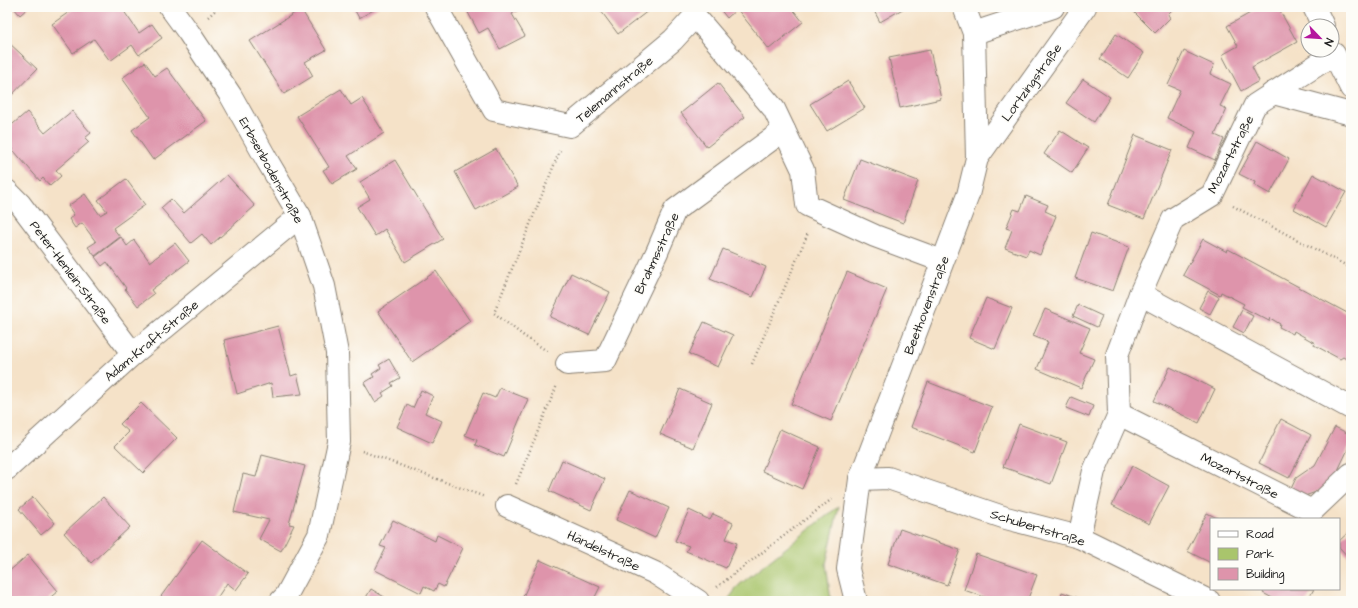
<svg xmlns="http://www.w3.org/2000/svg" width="1358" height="608" viewBox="0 0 1358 608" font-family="'Architects Daughter',sans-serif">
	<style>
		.green { fill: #a9c56c; stroke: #627044 }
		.building { fill: #de94ab }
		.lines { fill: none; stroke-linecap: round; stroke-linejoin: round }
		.minor-casing { stroke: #887f72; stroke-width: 24 }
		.path { stroke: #887f72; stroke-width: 2.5; stroke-dasharray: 1 3; stroke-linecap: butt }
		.minor { stroke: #fff; stroke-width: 22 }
		.labels { text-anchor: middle; stroke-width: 3; stroke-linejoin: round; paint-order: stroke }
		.street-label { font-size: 13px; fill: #1c1c1c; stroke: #fdfcf7 }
	</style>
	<rect width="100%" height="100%" fill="#fdfcf7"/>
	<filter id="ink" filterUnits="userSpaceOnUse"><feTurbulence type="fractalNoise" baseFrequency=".025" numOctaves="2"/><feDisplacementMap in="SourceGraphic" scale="8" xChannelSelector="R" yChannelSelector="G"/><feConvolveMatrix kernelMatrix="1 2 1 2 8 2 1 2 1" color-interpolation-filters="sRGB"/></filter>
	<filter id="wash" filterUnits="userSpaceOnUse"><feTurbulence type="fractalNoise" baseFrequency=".012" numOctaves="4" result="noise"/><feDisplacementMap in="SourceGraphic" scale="16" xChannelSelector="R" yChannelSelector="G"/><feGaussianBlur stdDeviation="0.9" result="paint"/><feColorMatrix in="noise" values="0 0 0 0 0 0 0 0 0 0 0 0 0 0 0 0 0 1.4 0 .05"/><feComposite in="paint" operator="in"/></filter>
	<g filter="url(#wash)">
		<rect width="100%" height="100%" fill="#f5e2c8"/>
		<polygon class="green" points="839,506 826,564 831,601 727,601 739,585"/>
		<g id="blocks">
			<g class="building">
				<polygon points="13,7 29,7 20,15"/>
				<polygon points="76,7 121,7 139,33 152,24 162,38 139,55 132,45 110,61 94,39 73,53 52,24"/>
				<polygon points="353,7 379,7 359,18"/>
				<polygon points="465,7 519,7 520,9 512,14 525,36 500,49 488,28 479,33"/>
				<polygon points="598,7 653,7 618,34"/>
				<polygon points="720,7 791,7 803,22 769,49 737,9 727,18 719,8"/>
				<polygon points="872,7 906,7 880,22"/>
				<polygon points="1129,7 1175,7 1168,14 1170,18 1155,33"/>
				<polygon points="1261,7 1278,7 1297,42 1252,67 1259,81 1241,91 1222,55 1238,46 1227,26"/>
				<polygon points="301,9 326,50 305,62 313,76 284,94 250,41"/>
				<polygon points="1116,34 1144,53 1128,78 1100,59"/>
				<polygon points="7,41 37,69 7,100"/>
				<polygon points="930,50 941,99 900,108 889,58"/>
				<polygon points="1184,51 1214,65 1210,74 1231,84 1220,106 1227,109 1215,135 1224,139 1215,160 1189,148 1196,132 1167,118 1180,90 1168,85"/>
				<polygon points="145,62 155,76 167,68 206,121 153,160 132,130 150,117 122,78"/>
				<polygon points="1083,79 1110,97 1094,122 1066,103"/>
				<polygon points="848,81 865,108 827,131 810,104"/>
				<polygon points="718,83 745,117 707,147 681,113"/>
				<polygon points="341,89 351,105 362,98 384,133 348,156 357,169 332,184 323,170 329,167 297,116"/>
				<polygon points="72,111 91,133 85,138 89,142 56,170 61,176 50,186 43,178 40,181 7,143 7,129 27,112 45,133"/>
				<polygon points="1060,130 1088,148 1072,173 1044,154"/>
				<polygon points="1135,135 1172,150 1144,219 1108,205"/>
				<polygon points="1257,141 1289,159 1270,194 1254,185 1255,182 1239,174"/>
				<polygon points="496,149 518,187 476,210 455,172"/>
				<polygon points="860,159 918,181 903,223 844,200"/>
				<polygon points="395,160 443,239 405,262 385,229 375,236 357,207 370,199 360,182"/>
				<polygon points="1313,174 1346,192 1326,227 1294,209"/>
				<polygon points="227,175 255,206 211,245 202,234 191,243 161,208 171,199 184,213"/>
				<polygon points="126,179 145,205 113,228 120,237 95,256 88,247 96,242 82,223 75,228 69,219 74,215 68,206 85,194 100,215 107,211 98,200"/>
				<polygon points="1026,196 1048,205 1045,211 1056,216 1040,255 1029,250 1026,256 1005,248 1012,230 1006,228 1014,209 1020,211"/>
				<polygon points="1091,233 1129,247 1113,291 1075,278"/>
				<polygon points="121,237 127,246 134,240 150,262 175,243 189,261 151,290 154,294 138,306 125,289 126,288 107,262 102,266 95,257"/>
				<polygon points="1203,239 1227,252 1228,249 1351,315 1351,362 1343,357 1340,359 1314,345 1315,343 1294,331 1293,334 1279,327 1280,324 1270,318 1269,321 1242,307 1244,304 1221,292 1220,295 1183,275"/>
				<polygon points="723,249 766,267 753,297 710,279"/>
				<polygon points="436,271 470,321 412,362 378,311"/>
				<polygon points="847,272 887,289 831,421 791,404"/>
				<polygon points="571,273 610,292 589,335 550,317"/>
				<polygon points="1208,291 1219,297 1210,314 1199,308"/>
				<polygon points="986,298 1012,308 995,349 969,338"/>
				<polygon points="1078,305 1102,316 1097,327 1073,316"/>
				<polygon points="1045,309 1090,328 1079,353 1094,359 1081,388 1037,369 1048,342 1033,336"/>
				<polygon points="1242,310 1253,316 1244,333 1233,327"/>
				<polygon points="704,322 733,335 718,367 689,354"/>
				<polygon points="278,326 291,376 297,374 302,394 273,397 271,383 237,394 224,340"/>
				<polygon points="389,359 400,378 391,383 393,386 382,393 384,396 375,402 364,383 374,377 372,374 381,368 379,365"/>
				<polygon points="1170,367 1215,389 1199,423 1154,401"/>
				<polygon points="928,382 992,407 975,452 911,427"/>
				<polygon points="500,388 528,399 504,457 475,445 477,440 465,435 483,393 495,398"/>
				<polygon points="680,389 712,403 693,448 660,434"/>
				<polygon points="421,390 433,396 425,413 442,421 432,443 397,427 407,405 413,408"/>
				<polygon points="1071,397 1093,406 1089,417 1066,408"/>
				<polygon points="141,403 177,438 143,473 115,446 129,432 120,424"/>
				<polygon points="1281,419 1311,435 1289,478 1259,463"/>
				<polygon points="1019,424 1067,442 1051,484 1003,467"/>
				<polygon points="1335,427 1351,435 1351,443 1330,487 1302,497 1290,491 1296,478 1315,465"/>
				<polygon points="780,429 820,447 802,489 762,471"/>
				<polygon points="262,455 305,466 289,524 294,525 281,551 259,539 269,520 234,512 243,474 256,477"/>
				<polygon points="562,460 605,479 591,510 549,491"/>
				<polygon points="1132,466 1169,486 1149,524 1112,505"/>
				<polygon points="630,490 669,508 655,538 616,520"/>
				<polygon points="33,497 55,523 41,535 19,509"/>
				<polygon points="103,497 130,527 91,563 64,533"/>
				<polygon points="689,510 710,520 713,514 733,523 726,539 737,543 726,568 686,551 689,546 675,541"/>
				<polygon points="1207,513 1219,519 1211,519 1211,563 1187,551"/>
				<polygon points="393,520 435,541 437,535 463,548 444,587 438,584 434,591 424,586 421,593 375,570 386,548 380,546"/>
				<polygon points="900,529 960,550 947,585 888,564"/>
				<polygon points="1351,530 1351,560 1339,547 1339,541"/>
				<polygon points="202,540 248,574 236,590 227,583 215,601 161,601 159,599"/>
				<polygon points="976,554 1037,575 1027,601 996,601 964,590"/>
				<polygon points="28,555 58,591 46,601 7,601 7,573"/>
				<polygon points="540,560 600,587 593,601 521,601"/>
				<polygon points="371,589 391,601 364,601"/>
				<polygon points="1265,589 1314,589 1307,601 1278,601 1263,593"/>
				<polygon points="1062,592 1087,601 1060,601"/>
			</g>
		</g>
	</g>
	<g filter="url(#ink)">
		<use href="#blocks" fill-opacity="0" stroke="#887f72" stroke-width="1"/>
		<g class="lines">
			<defs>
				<g id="minor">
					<polyline points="170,7 189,33 231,96 268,162 300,216 324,286 337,353 339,442 319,535 286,596 281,601"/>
					<polyline points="436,7 494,110 570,126 673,40 695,16"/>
					<polyline points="694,7 695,16 774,109 803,170 807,205 875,236 942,261"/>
					<polyline points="1314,7 1323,26"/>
					<polyline points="974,33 1053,7"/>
					<polyline points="1273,93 1351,114"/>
					<polyline points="977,158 1085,7"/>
					<polyline points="7,191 20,204 133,354"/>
					<polyline points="1140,294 1173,219 1212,195 1255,105 1334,54 1351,88"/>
					<polyline points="567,364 605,361 657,252 675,210 784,130"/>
					<polyline points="1119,414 1312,511 1351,474"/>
					<polyline points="7,469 133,354 300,216"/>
					<polyline points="860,479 888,478 1006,518 1079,537 1209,601"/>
					<polyline points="507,506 655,573 698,601"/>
					<polyline points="1079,537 1094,471 1119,414 1117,355 1140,294 1351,408"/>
					<polyline points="856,601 848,569 860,479 968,195 977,158 974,33 964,7"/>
				</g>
			</defs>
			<use href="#minor" class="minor-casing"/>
			<g class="path">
				<polyline points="208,17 219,7"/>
				<polyline points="1233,206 1351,268"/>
				<polyline points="547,351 524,336 494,313 561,148"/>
				<polyline points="752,364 808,233"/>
				<polyline points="362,451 485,497"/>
				<polyline points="516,484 557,385"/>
				<polyline points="717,587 832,499"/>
			</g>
			<use href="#minor" class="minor"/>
		</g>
	</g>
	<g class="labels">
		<g class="street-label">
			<text transform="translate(1031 82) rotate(-54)" y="5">Lortzingstraße</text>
			<text transform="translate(614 89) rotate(-40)" y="5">Telemannstraße</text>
			<text transform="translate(1230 154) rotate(-63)" y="5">Mozartstraße</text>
			<text transform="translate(272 170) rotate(61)" y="5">Erbsenbodenstraße</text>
			<text transform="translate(656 253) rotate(-65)" y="5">Brahmsstraße</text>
			<text transform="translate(71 272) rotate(53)" y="5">Peter-Henlein-Straße</text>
			<text transform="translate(926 305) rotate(-69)" y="5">Beethovenstraße</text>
			<text transform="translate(151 340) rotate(-40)" y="5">Adam-Kraft-Straße</text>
			<text transform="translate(1240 475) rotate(27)" y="5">Mozartstraße</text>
			<text transform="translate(1038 527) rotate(17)" y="5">Schubertstraße</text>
			<text transform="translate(604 550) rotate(25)" y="5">Händelstraße</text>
		</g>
	</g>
	<rect width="1358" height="608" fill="none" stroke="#fdfcf7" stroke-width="24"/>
	<rect x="1210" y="518" width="130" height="72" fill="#fdfcf7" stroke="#a3a29f"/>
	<rect x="1218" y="531" width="20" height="6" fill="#ffffff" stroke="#a3a29f"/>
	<text x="1246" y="538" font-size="12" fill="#1c1c1c">Road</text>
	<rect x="1218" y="548" width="20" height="12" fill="#a9c56c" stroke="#a3a29f"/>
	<text x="1246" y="558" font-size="12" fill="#1c1c1c">Park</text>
	<rect x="1218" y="568" width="20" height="12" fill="#de94ab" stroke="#a3a29f"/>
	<text x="1246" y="578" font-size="12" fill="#1c1c1c">Building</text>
	<g transform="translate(1320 38) rotate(115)"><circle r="19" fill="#fdfcf7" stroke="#a3a29f"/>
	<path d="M0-3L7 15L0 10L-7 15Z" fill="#b5179e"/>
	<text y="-6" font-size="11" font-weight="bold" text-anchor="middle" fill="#1c1c1c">N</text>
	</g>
</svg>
